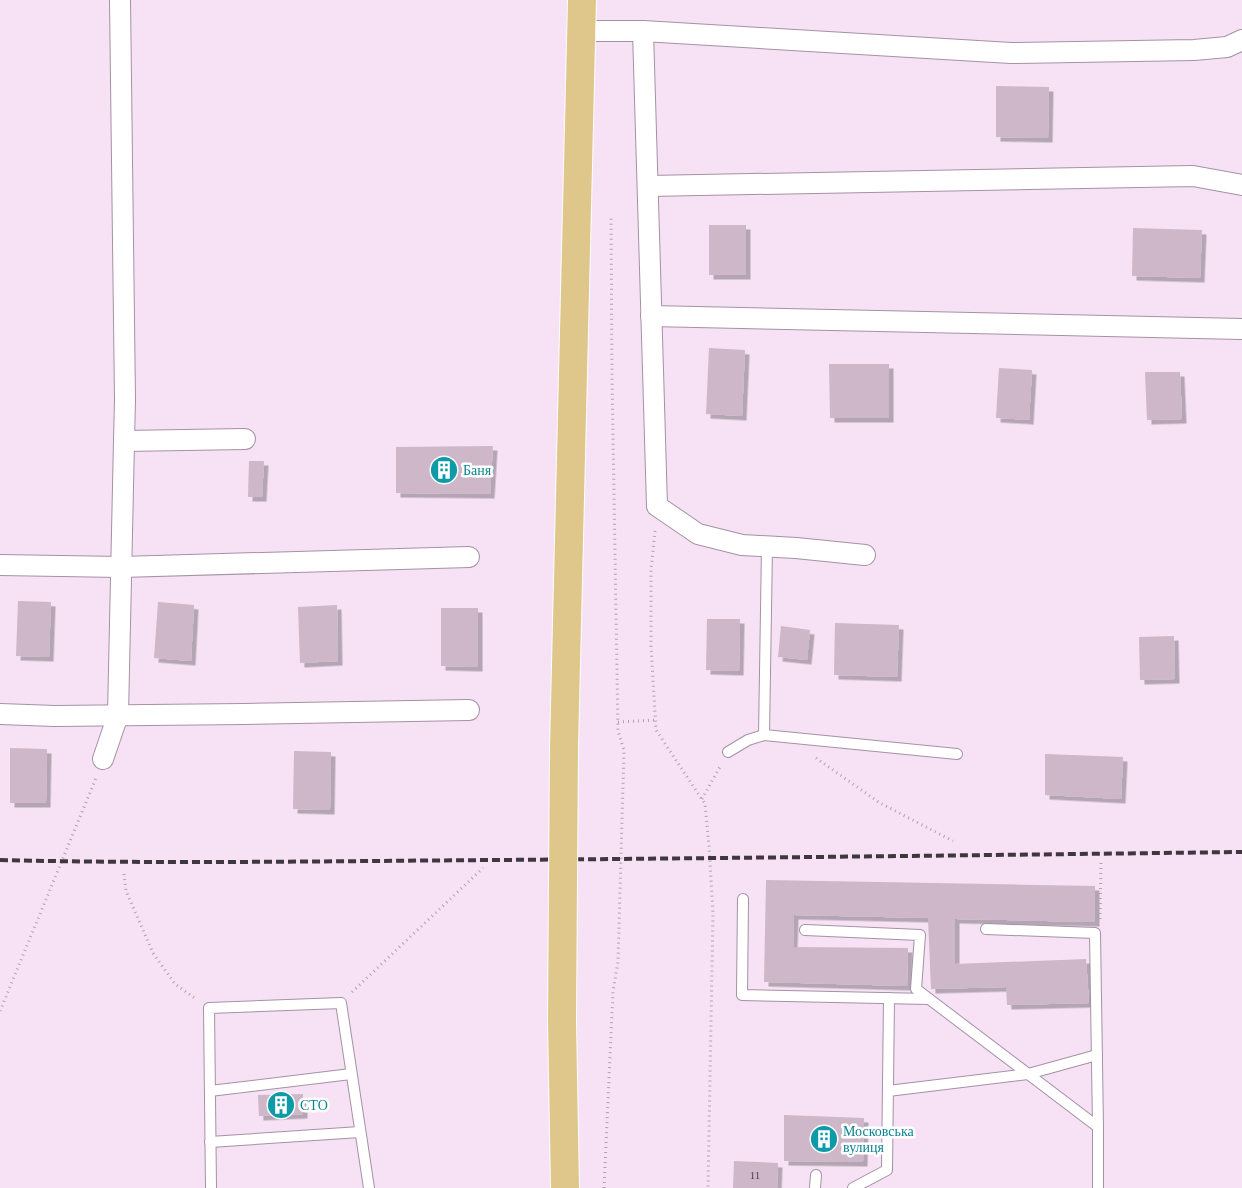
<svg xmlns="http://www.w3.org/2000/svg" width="1242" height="1188" viewBox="0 0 1242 1188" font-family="'Times New Roman',serif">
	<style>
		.building { fill: #cdb7c9; filter: url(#shadow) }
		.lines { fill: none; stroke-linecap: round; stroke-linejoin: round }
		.lane-casing { stroke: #a592a4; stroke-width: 12 }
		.street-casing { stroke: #a592a4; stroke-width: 22 }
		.primary-casing { stroke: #fff; stroke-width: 30 }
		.path { stroke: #b1a1b0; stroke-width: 3; stroke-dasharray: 1 4; stroke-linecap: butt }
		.lane { stroke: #fff; stroke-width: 10 }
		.street { stroke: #fff; stroke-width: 20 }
		.primary { stroke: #dfc78b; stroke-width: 28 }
		.rail { stroke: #3f363e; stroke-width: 4; stroke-dasharray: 8 4; stroke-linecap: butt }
		.primary-bridge-casing { stroke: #fff; stroke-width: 30; stroke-linecap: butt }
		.primary-bridge { stroke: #dfc78b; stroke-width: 28 }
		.labels { text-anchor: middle; stroke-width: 5; stroke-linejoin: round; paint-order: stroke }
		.number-label { font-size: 11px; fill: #50454f }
		.culture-label { font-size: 14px; fill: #0d838f; stroke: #fff; text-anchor: start }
	</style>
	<defs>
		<filter id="shadow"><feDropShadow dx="4.5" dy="4.5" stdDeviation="0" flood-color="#0004"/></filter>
	</defs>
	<rect width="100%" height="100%" fill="#f6e1f5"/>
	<g class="building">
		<polygon points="996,86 1049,87 1048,138 996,137"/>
		<rect x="709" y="225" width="37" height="50"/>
		<polygon points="1133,228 1202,230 1200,278 1132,276"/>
		<polygon points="709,348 745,350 742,416 706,414"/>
		<polygon points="829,364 889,364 889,418 830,418"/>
		<polygon points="999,368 1032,370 1029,420 996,418"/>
		<polygon points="1145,372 1180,372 1182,419 1147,420"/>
		<polygon points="493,446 490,494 396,493 396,447"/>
		<polygon points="249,461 264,461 262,497 248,497"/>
		<polygon points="18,601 51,602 49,657 16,656"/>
		<polygon points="158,602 194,605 191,661 154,658"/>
		<polygon points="337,605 338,661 300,663 298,607"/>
		<polygon points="441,608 478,608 478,667 441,666"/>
		<polygon points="707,619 740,619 739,671 706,670"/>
		<polygon points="835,623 899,625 897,677 834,675"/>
		<polygon points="781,626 810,630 807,660 778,657"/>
		<polygon points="1174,636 1175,679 1140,680 1139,637"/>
		<polygon points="10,748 47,749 46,803 10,803"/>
		<polygon points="294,751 331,752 330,810 293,809"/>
		<polygon points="1045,754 1123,757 1121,799 1045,795"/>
		<polygon points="766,880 1095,886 1095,922 955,919 955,964 1086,959 1089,1003 1007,1005 1006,987 931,989 928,918 794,915 793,947 908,948 907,986 764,982"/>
		<polygon points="303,1094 303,1114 259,1116 258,1095"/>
		<polygon points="784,1115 864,1118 863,1162 784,1161"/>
		<polygon points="734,1161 778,1163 777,1188 733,1188"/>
	</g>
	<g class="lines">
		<defs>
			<g id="lane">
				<polyline points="767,547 764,735 957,754"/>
				<polyline points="728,752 748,740 764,735"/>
				<polyline points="743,899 742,995 929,999"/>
				<polyline points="986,929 1095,933 1098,1127"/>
				<polyline points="805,930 920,935 916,989 1098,1127 1098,1188"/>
				<polyline points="210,1091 351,1074"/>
				<polyline points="888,1091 1028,1074 1097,1055"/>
				<polyline points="210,1142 360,1132"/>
				<polyline points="211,1188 209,1008 341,1003 369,1188"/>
				<polyline points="815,1188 816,1175"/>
				<polyline points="853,1188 887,1170 889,998"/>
			</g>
			<g id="street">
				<polyline points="581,31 643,31 1011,53 1194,50 1227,47 1242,40"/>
				<polyline points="643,31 657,506 698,534 742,545 796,548 865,555"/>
				<polyline points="648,186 1193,176 1242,185"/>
				<polyline points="651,316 1242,329"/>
				<polyline points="124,441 245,439"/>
				<polyline points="0,565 121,567 469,557"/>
				<polyline points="0,714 55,716 244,714 469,710"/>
				<polyline points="103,759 118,715 124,441 125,400 120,0"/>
			</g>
			<g id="primary">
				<polyline points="564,747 582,0"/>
				<polyline points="562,1020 565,1188"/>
			</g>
		</defs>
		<use href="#lane" class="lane-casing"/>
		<use href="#street" class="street-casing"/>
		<use href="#primary" class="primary-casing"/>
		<g class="path">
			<polyline points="655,531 651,570 651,646 656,730 705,804 709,846 713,913 708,1188"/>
			<polyline points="618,722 656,720"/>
			<polyline points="816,758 880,803 953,841"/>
			<polyline points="702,799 721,765"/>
			<polyline points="124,874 126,891 153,953 175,984 196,999"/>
			<polyline points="1100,919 1101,862"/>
			<polyline points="352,992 483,868"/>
			<polyline points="0,1011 96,778"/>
			<polyline points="604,1188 613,991 618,962 624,750 618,731 612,376 611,216"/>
		</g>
		<use href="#lane" class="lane"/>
		<use href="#street" class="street"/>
		<use href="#primary" class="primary"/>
		<path class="rail" d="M 0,860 C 166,864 333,861 499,860 C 747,858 994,855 1242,852"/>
		<defs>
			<polyline id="primary-bridge" points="562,1020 564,747"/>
		</defs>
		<use href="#primary-bridge" class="primary-bridge-casing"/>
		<use href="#primary-bridge" class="primary-bridge"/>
	</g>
	<defs>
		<symbol id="building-disc" viewBox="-11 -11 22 22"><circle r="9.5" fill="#0f9aa8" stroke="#fff"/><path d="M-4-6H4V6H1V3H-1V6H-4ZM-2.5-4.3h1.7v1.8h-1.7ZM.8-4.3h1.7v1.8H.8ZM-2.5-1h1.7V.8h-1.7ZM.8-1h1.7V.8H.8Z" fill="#fff"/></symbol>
	</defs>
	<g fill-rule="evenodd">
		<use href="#building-disc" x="428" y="454" width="32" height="32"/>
		<use href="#building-disc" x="265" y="1089" width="32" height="32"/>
		<use href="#building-disc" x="808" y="1123" width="32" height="32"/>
	</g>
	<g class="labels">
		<g class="number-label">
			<text x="755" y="1179">11</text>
		</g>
		<g class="culture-label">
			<text x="463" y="475">Баня</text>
			<text x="300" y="1110">СТО</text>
			<text x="843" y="1136">Московська<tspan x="843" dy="16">вулиця</tspan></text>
		</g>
	</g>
</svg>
